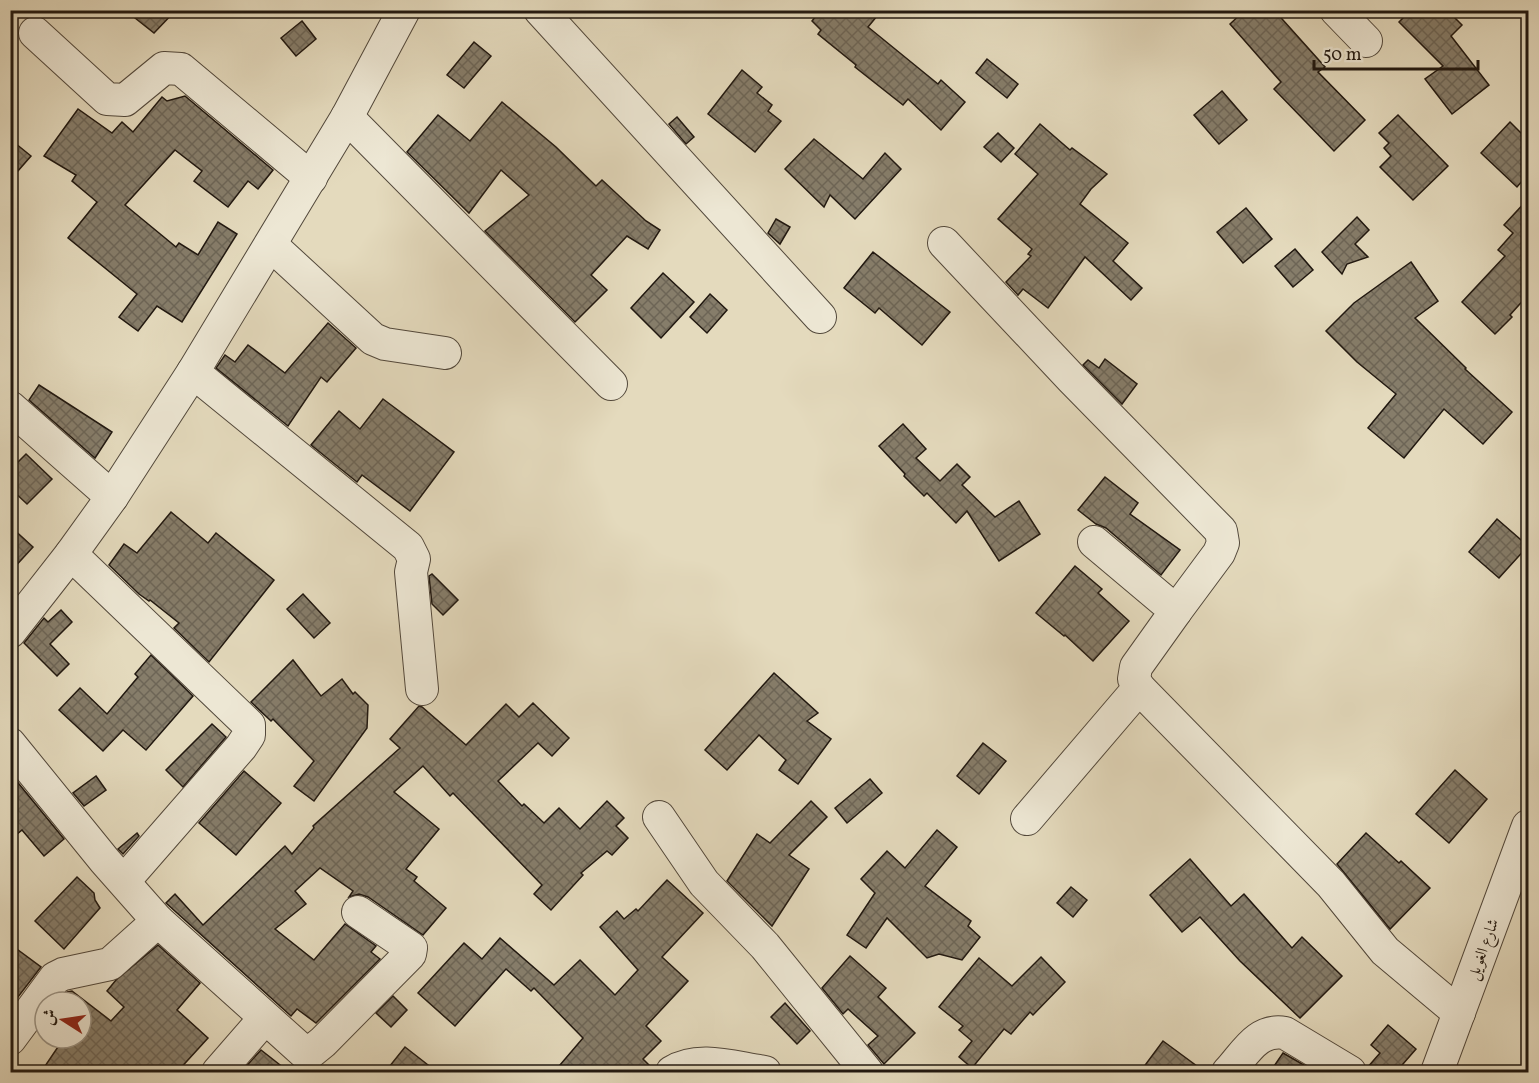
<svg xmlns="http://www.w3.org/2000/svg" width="1539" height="1083" viewBox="0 0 1539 1083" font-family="Vollkorn,Amiri,serif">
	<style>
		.building { fill: url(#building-cross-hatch); stroke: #211810; stroke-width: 1.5 }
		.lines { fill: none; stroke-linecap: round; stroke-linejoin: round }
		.minor-casing { stroke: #52483b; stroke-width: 34 }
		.minor { stroke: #ede7d4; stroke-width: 32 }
		.labels { text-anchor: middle; stroke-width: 4.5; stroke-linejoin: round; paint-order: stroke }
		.street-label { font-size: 16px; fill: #211810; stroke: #ede7d4 }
	</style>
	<defs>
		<pattern id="building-cross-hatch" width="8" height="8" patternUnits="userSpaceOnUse" patternTransform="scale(1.5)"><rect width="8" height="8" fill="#867d6a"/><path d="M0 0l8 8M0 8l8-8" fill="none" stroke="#6d6556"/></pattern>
	</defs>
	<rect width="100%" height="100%" fill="#e4dabd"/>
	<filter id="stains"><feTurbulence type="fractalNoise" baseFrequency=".00333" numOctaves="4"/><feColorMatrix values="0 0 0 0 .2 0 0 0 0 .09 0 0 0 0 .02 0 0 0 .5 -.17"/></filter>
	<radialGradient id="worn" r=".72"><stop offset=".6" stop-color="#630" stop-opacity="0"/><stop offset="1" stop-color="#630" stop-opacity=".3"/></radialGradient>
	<g class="building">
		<polygon points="125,10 176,10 154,33"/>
		<polygon points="821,10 882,10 868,27 938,84 941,80 965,102 941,130 908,99 903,105 855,67 856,65 818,34 821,30 812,21"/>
		<polygon points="1245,10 1274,10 1325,67 1318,72 1365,120 1334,151 1274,89 1281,82 1230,24"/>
		<polygon points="1411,10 1447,10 1462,25 1451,36 1489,85 1452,114 1425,79 1443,66 1399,22"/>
		<polygon points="302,21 316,39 296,56 281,38"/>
		<polygon points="474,42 491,56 464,88 447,75"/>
		<polygon points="987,59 1018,84 1007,98 976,73"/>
		<polygon points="742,70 762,87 757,93 772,105 768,111 781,121 755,152 708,114"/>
		<polygon points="1222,91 1247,120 1219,144 1194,115"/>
		<polygon points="185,96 273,170 258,189 248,181 228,207 194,181 202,171 175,150 125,205 176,247 179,243 198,255 218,222 237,234 182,322 157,306 138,331 119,317 137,294 68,238 97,202 72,181 76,175 44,156 78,109 112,133 122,122 133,132 162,97 167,101"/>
		<polygon points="502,102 556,147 596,186 602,180 646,221 660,230 648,249 627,236 591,275 607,290 575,322 485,231 529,195 501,170 469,213 407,152 438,115 470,141"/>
		<polygon points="1398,115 1448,166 1413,200 1380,167 1391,156 1384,148 1389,143 1379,133"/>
		<polygon points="677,117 694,137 686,144 669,124"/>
		<polygon points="1510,122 1528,140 1528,174 1517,187 1481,153"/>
		<polygon points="1040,124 1070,150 1072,148 1107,174 1091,189 1080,204 1128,243 1113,261 1142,288 1131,300 1085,257 1048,308 1023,289 1018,295 1006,282 1031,256 1028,254 1032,249 998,219 1038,174 1015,154"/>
		<polygon points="998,133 1014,148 1001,162 984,147"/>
		<polygon points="10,139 31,156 10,180"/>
		<polygon points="814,139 863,179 885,153 901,169 855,219 830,195 824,207 785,169"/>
		<polygon points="1528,199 1528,295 1510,315 1512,317 1495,334 1462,302 1505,256 1498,250 1513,233 1504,225"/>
		<polygon points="1246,208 1272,239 1243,263 1217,232"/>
		<polygon points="1357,217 1369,230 1355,244 1368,257 1347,264 1342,274 1322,252"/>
		<polygon points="776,219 790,227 780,244 768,233"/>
		<polygon points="1295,249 1313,270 1293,287 1275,266"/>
		<polygon points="873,252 950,312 922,345 879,308 875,313 844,288"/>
		<polygon points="1411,262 1438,301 1415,318 1466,368 1465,369 1512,412 1483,444 1444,409 1404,458 1368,428 1396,394 1357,362 1326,331 1354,303"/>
		<polygon points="663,273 694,302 661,338 631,308"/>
		<polygon points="710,294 727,310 707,333 690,317"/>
		<polygon points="328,323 356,348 327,382 321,377 288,426 216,368 225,355 235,362 248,345 285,373"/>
		<polygon points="1105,359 1137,384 1122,404 1083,365 1088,360 1099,368"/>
		<polygon points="39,385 112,432 95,458 29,400"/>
		<polygon points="383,399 454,452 410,511 362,475 357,482 311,445 339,411 360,429"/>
		<polygon points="903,424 926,449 916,458 940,481 957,464 970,477 962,485 995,517 1019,501 1040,534 999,561 967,511 956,523 927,493 924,496 904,476 905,474 879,446"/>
		<polygon points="26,454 52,479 27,504 10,488 10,470"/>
		<polygon points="1105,477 1138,503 1130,514 1180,550 1161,575 1106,528 1096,524 1078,510"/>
		<polygon points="171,512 208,543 216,533 274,580 209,662 174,628 179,623 150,600 149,601 139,594 109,565 124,544 137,553"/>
		<polygon points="1497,519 1528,546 1499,578 1469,552"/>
		<polygon points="10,526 33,547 10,572"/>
		<polygon points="1075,566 1102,589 1098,593 1129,621 1093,661 1065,635 1064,636 1036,613"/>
		<polygon points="432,574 458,600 443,615 432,604 429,576"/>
		<polygon points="303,594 330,623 314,638 287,609"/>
		<polygon points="61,610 72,622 50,644 69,664 57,676 24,643 44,618 48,622"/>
		<polygon points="151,655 193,696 146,750 123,730 103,751 59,710 80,688 107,714 138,677 135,674"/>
		<polygon points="293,660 321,696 342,679 353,694 355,692 368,705 367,728 314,801 294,786 314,761 273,719 271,721 251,702"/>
		<polygon points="774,673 818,713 807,721 831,739 798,784 779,770 786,760 759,735 727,770 705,750"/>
		<polygon points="533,703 569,738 552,756 538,743 498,781 522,806 524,804 544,823 559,808 580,829 607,801 624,818 616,826 628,838 612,855 607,851 581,873 583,875 551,910 534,894 542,885 453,793 450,796 423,766 394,792 439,829 406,869 417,877 414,881 446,908 423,935 368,897 359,894 349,897 353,891 320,868 295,891 306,904 275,929 314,960 345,924 376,946 371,952 380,959 316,1023 297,1009 291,1016 166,903 175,894 203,925 285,846 292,854 314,828 313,826 400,748 390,739 419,706 422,707 466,745 506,704 519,717"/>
		<polygon points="212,724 226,737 183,787 166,770"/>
		<polygon points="983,743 1006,761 979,794 957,776"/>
		<polygon points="1455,770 1487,799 1449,843 1416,814"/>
		<polygon points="244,771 281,803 236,855 199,823"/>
		<polygon points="10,773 64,839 44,856 22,830 10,840"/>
		<polygon points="96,776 106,790 84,806 73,793"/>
		<polygon points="870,779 882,793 847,823 835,808"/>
		<polygon points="811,801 827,817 789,855 809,869 772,926 727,881 757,834 770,843"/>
		<polygon points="937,830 957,847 925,886 971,921 968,926 980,937 962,960 939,954 927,958 887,918 866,948 847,935 875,893 861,879 887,851 905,868"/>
		<polygon points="137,833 139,836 123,854 118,849"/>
		<polygon points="1366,833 1399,863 1401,861 1430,888 1390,929 1337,864"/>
		<polygon points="1190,859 1231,906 1244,894 1292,948 1302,937 1342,976 1300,1018 1240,961 1200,917 1182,932 1150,895"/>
		<polygon points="77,877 94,893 95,900 100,908 64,949 35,921"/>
		<polygon points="667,880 703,913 662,957 688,981 646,1026 661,1041 643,1059 654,1070 654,1072 554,1072 583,1038 534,988 531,991 506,969 455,1026 418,993 464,943 482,959 500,938 554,985 580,960 615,995 638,970 600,927 617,911 624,919 636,909 638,911"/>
		<polygon points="1071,887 1087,900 1073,917 1057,903"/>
		<polygon points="10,944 41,967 18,997 10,990"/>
		<polygon points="158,945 200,983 177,1010 208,1038 177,1072 41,1072 64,1038 81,1038 81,1002 60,1002 67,992 72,991 111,1021 124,1007 107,991 116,980"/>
		<polygon points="850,956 886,988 878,997 915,1033 884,1064 868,1045 878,1036 848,1009 843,1014 822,988"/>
		<polygon points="1041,957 1065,982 1033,1015 1030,1012 1011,1034 1004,1029 972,1068 959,1057 972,1041 959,1030 963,1026 939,1007 979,958 1012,986"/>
		<polygon points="393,996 407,1010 391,1027 376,1013"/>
		<polygon points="785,1003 810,1031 797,1044 771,1017"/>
		<polygon points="1388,1025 1416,1049 1396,1072 1368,1072 1367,1068 1380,1053 1371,1045"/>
		<polygon points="1163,1041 1205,1072 1140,1072"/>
		<polygon points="405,1047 437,1072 385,1072"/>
		<polygon points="261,1050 289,1072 241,1072"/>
		<polygon points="1283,1053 1316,1072 1270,1072"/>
	</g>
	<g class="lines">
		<defs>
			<g id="minor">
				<polyline points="540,10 820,317"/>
				<polyline points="1336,10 1366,41"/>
				<polyline points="35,33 107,99 125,100 164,68 181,69 311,178"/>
				<polyline points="347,117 611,384"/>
				<polyline points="944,243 1072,379 1221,531 1223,543 1219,553 1176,611"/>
				<polyline points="271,245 373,339 385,344 445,353"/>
				<polyline points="193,372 408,547 414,559 411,572 422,689"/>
				<polyline points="10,407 112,497"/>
				<polyline points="1094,542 1176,611 1136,667 1134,679 1139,688 1331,884 1385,951 1459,1013"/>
				<polyline points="71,554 249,725 249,735 241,747 124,881"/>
				<polyline points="10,632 71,554 112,497 193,372 347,117 404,10"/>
				<polyline points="10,744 105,861 158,921 307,1055 323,1042 410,954 411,948 358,912"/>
				<polyline points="659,817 704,883 765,946 867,1072"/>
				<polyline points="1027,819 1139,688"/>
				<polyline points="10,1039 55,978 63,974 110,964 158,921"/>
				<polyline points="218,1072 265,1018"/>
				<path d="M 672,1072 C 699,1055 735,1068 765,1072"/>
				<path d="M 1228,1072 C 1245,1054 1257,1028 1285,1033 L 1350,1072"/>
				<polyline points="1437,1072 1528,826"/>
			</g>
		</defs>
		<use href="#minor" class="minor-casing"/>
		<use href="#minor" class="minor"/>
	</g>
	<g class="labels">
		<g class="street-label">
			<text transform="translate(1482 949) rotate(-70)" y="6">شارع الغويل</text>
		</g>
	</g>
	<rect width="1539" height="1083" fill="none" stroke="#e4dabd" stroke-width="36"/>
	<rect x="12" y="12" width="1515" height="1059" fill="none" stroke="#211810" stroke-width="3"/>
	<rect x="18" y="18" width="1503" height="1047" fill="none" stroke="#211810" stroke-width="1.5"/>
	<g transform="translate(63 1020) rotate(282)"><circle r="28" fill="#ede7d4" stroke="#9b9486" stroke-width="1.5"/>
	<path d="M0-4.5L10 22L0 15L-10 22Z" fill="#8f2418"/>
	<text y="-9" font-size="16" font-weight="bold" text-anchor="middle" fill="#211810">ش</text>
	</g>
	<path d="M1314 60v9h164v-9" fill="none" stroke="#211810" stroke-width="3"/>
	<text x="1323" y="60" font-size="18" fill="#211810" stroke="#ede7d4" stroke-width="4.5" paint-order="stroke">50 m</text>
	<rect width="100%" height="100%" filter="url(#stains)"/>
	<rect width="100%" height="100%" fill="url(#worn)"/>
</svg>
